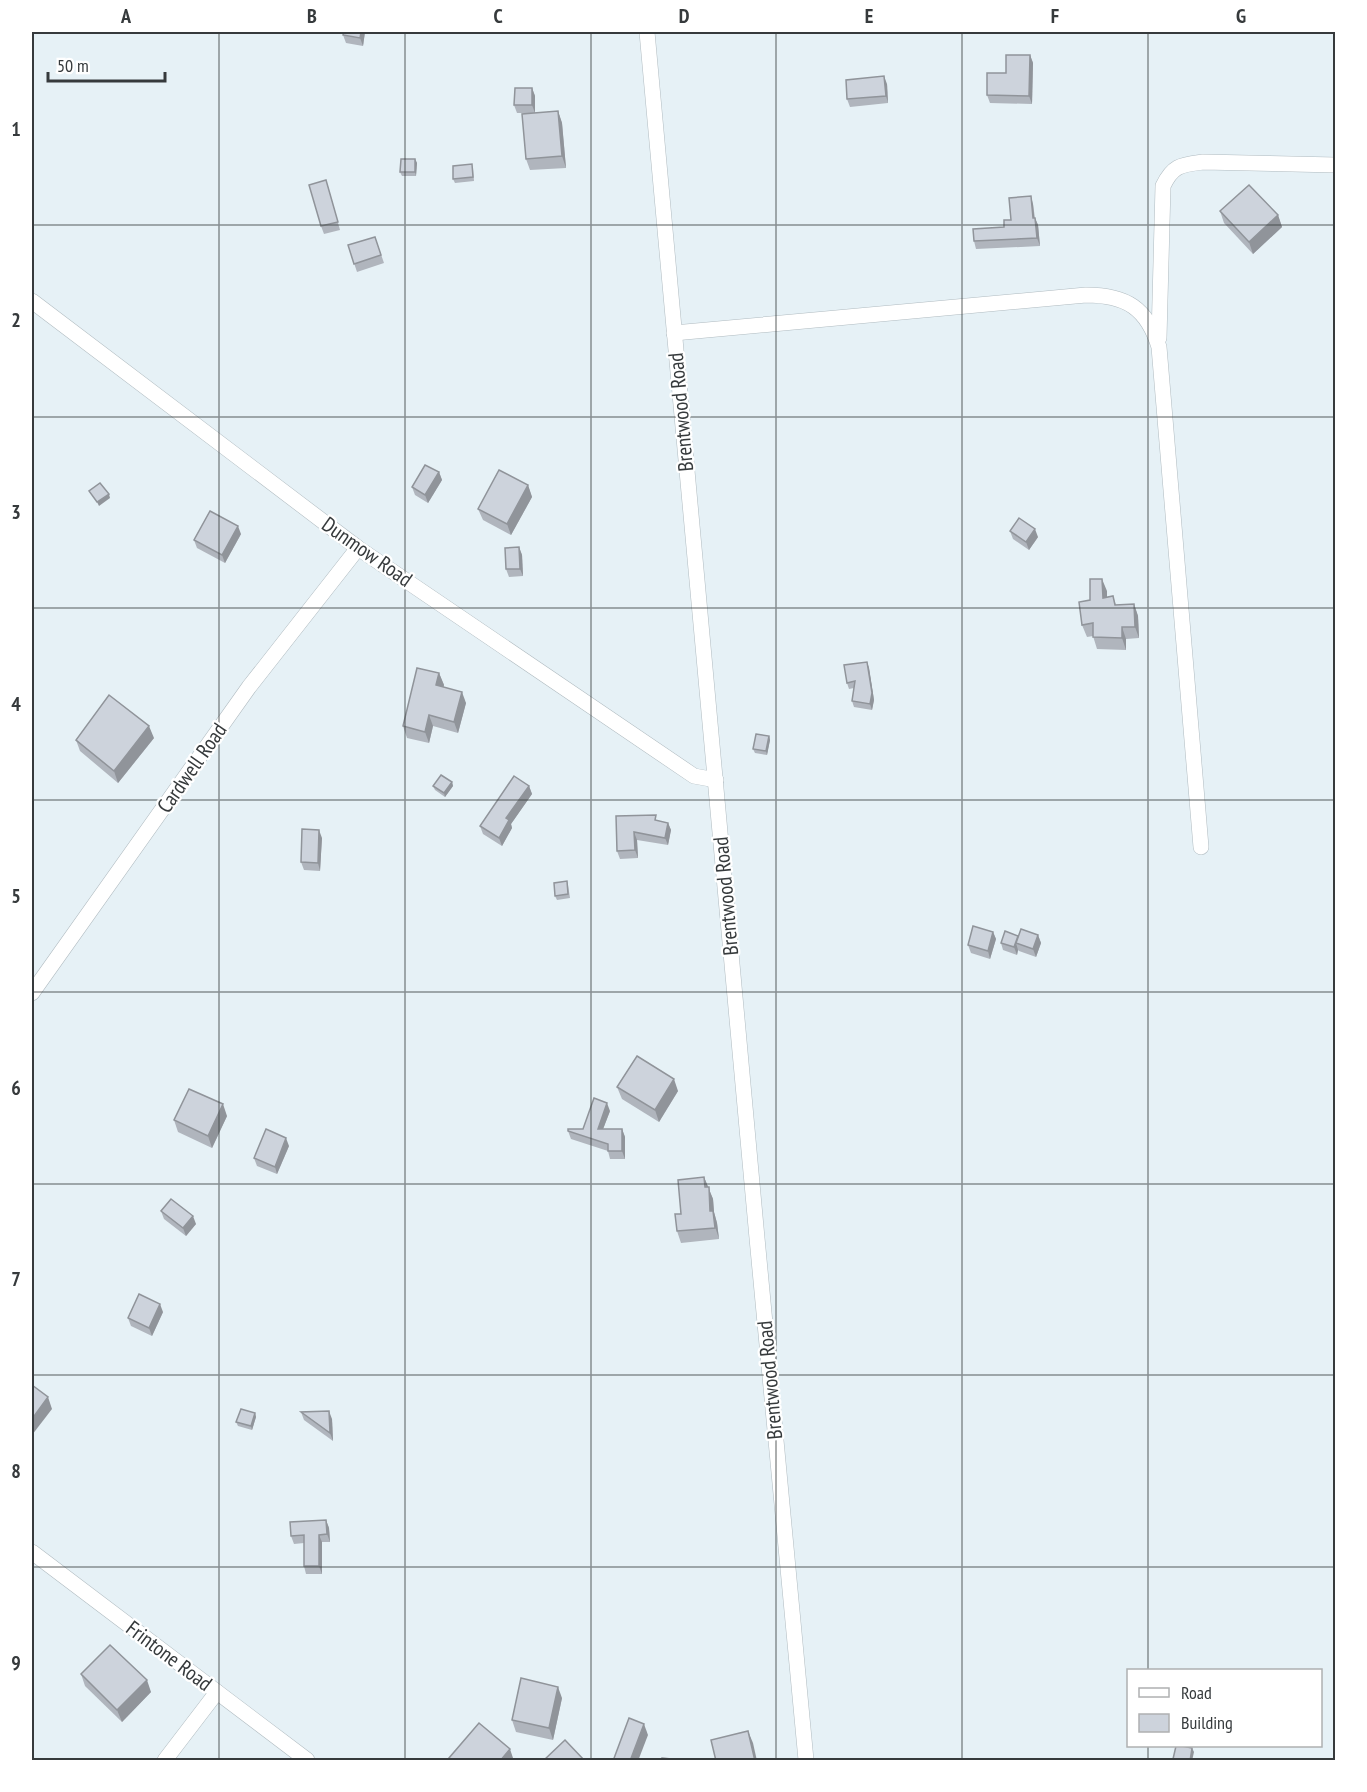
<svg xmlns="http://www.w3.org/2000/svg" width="1367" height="1792" viewBox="0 0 1367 1792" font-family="'PT Sans Narrow',sans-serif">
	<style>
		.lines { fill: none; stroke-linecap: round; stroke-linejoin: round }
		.street-casing { stroke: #b0bbc0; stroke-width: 16 }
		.street { stroke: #fff; stroke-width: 15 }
		.wall { fill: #b0b5bd }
		.shaded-wall { fill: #90949a }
		.building { fill: #cdd3dc; stroke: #90949a; stroke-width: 1.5 }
		.grid { fill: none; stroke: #363a3c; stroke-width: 1.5; stroke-opacity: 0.55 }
		.labels { text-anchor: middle; stroke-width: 4.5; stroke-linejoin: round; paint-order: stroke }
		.street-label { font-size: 21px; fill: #363a3c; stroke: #fff }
		.neatline { fill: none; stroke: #363a3c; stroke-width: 2 }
		.grid-label { font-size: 20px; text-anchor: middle; font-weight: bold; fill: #363a3c }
	</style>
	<rect width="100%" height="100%" fill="#e6f1f6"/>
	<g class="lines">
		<defs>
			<g id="street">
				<polyline points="647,32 757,1238 806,1760"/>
				<polyline points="32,301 358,548 694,776 716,780"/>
				<path d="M 674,333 L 1086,295 C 1126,295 1147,308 1159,347 L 1201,847"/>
				<path d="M 1159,338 L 1163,186 C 1173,165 1181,165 1203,162 L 1336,165"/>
				<polyline points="32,993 249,687 358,548"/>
				<polyline points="32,1552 307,1760"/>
				<polyline points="165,1760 217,1692"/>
			</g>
		</defs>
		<use href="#street" class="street-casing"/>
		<use href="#street" class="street"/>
	</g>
	<g class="wall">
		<polygon points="365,32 363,46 346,43 343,35"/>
		<polygon points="1030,55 1033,63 1032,104 990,103 987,95"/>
		<polygon points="887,84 888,103 850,107 847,99"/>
		<polygon points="532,88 535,96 535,113 558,111 562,123 566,168 530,170 526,159 533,113 517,113 514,105"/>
		<polygon points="415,159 417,163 416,176 402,176 400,172"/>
		<polygon points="473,168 474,181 455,183 453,179"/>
		<polygon points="326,180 340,230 324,234 321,226"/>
		<polygon points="1033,204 1035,218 1038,225 1040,246 976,249 974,241 1004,227 1011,220"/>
		<polygon points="1220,211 1278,215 1282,227 1253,254 1224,223"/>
		<polygon points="375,237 384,263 357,272 348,245"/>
		<polygon points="439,472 442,480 428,503 415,495 412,487"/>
		<polygon points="528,485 532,497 511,535 483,520 478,509"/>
		<polygon points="1010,531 1038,537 1029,550 1013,539"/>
		<polygon points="241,534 225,563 197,548 194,540"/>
		<polygon points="519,547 522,555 523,576 509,577 506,569"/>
		<polygon points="1107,591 1107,597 1113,596 1116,605 1134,604 1138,616 1139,638 1126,639 1126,650 1097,649 1093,636 1087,637 1082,625 1090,600"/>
		<polygon points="867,662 869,668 874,700 872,710 854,707 852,701 854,688 849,689 847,683"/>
		<polygon points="439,673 444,685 443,687 466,703 458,733 433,726 429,743 407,738 403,726"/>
		<polygon points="769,736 770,740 767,755 755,753 753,749"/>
		<polygon points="154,738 118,783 80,751 76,740"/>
		<polygon points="452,782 453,786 445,797 435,790 433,786"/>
		<polygon points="529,786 532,794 511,824 512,828 502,846 483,834 480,826"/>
		<polygon points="616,816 668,823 671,830 668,845 637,840 638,858 620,859 617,851"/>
		<polygon points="322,838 320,871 304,870 301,862"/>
		<polygon points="567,881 568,885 570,898 557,900 555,896"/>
		<polygon points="993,932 996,939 990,959 971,953 968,945"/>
		<polygon points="1038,935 1041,943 1036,957 1019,951 1018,950 1017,955 1003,950 1001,943 1018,936"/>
		<polygon points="617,1087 678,1091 659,1122 622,1099"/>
		<polygon points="610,1111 603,1129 622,1129 625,1137 625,1159 610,1159 608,1151 571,1139 568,1131 583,1129"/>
		<polygon points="227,1116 212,1148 178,1132 174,1120"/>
		<polygon points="289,1146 277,1174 257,1166 254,1158"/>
		<polygon points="704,1177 713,1199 714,1212 717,1223 719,1239 681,1243 677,1231 681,1214"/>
		<polygon points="161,1211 196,1224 186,1236 164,1219"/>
		<polygon points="163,1312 152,1336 131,1326 128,1318"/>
		<polygon points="301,1412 332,1419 333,1441 304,1420"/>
		<polygon points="255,1413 256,1417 252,1430 238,1426 236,1422"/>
		<polygon points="326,1520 329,1528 330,1542 322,1542 322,1574 306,1574 304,1566 304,1543 294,1544 291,1536"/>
		<polygon points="81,1674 151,1692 122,1722 85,1686"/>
		<polygon points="562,1698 553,1740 516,1732 512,1720"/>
	</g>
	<g class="shaded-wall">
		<polygon points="361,32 365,32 363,46 360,38"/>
		<polygon points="1030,55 1033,63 1032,104 1029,96"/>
		<polygon points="884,76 887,84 888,103 886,96"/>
		<polygon points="532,88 535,96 535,113 532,105"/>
		<polygon points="558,111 562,123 566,168 562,156"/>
		<polygon points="415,159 417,163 416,176 415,172"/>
		<polygon points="1031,196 1033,204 1035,226 1033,218"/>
		<polygon points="1278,215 1282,227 1253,254 1249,242"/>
		<polygon points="1035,218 1038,225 1040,246 1037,238"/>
		<polygon points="439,472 442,480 428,503 425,495"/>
		<polygon points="528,485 532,497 511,535 507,524"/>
		<polygon points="109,494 110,498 99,506 97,502"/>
		<polygon points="238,526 241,534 225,563 222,555"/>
		<polygon points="1035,529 1038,537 1029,550 1026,542"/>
		<polygon points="519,547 522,555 523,576 520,569"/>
		<polygon points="1102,579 1107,591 1107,610 1103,598"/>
		<polygon points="1134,604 1138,616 1139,638 1135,627"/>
		<polygon points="1122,627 1126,639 1126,650 1122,638"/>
		<polygon points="867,662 869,668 874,700 872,710 870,704"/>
		<polygon points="439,673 444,685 441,697 436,685"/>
		<polygon points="462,692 466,703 458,733 454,722"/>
		<polygon points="429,715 433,726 429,743 425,732"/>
		<polygon points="149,726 154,738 118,783 114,771"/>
		<polygon points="769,736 770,740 767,755 766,751"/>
		<polygon points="452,782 453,786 445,797 444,793"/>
		<polygon points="529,786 532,794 511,824 512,828 502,846 499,838 506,818"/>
		<polygon points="668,823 671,830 668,845 665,838"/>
		<polygon points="319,830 322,838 320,871 318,863"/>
		<polygon points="634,832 637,840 638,858 635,850"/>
		<polygon points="993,932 996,939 990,959 988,951"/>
		<polygon points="1038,935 1041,943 1036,957 1033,949"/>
		<polygon points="1018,936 1016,943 1018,950 1017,955 1014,947"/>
		<polygon points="674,1079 678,1091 659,1122 655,1110"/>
		<polygon points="607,1103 610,1111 600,1137 598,1129"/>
		<polygon points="223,1104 227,1116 212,1148 208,1136"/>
		<polygon points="622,1129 625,1137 625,1159 622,1151"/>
		<polygon points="286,1138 289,1146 277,1174 275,1167"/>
		<polygon points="704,1177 713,1199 714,1212 717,1223 719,1239 710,1211"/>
		<polygon points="193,1216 196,1224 186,1236 183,1228"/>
		<polygon points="160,1304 163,1312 152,1336 149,1328"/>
		<polygon points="48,1397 52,1409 32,1435 32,1419"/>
		<polygon points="329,1411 332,1419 333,1441 330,1433"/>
		<polygon points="255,1413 256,1417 252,1430 251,1426"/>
		<polygon points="326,1520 329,1528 330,1542 327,1534"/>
		<polygon points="319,1535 322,1542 322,1574 319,1566"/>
		<polygon points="147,1680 151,1692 122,1722 117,1710"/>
		<polygon points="558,1687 562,1698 553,1740 549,1728"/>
		<polygon points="644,1724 648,1735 638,1761 630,1761"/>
		<polygon points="748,1731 753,1743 757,1761 755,1761"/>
		<polygon points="1192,1748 1194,1752 1192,1761 1190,1761"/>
		<polygon points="510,1749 514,1761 500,1761"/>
	</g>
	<g class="building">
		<polygon points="344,32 361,32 360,38 343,35"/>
		<polygon points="1006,55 1030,55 1029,96 987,95 987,73 1006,73"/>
		<polygon points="884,76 886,96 847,99 846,80"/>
		<polygon points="515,88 532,88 532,105 514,105"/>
		<polygon points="558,111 562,156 526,159 522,114"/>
		<polygon points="401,159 415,159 415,172 400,172"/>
		<polygon points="472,164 473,177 453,179 453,166"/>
		<polygon points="326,180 338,222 321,226 309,185"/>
		<polygon points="1249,185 1278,215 1249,242 1220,211"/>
		<polygon points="1031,196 1033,218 1035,218 1037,238 974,241 973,229 1004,227 1004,220 1011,220 1009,198"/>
		<polygon points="375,237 381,255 354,264 348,245"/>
		<polygon points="425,465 439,472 425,495 412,487"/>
		<polygon points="499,470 528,485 507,524 478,509"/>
		<polygon points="100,483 109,494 97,502 89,491"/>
		<polygon points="210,511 238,526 222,555 194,540"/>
		<polygon points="1019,518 1035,529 1026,542 1010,531"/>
		<polygon points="519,547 520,569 506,569 505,548"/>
		<polygon points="1090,579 1102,579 1103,598 1113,596 1115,605 1134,604 1135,627 1122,627 1122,638 1093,637 1093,623 1082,625 1079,602 1090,600"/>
		<polygon points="867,662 872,693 870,704 852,701 855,681 847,683 844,665"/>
		<polygon points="417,668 439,673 436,685 462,692 454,722 429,715 425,732 403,726"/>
		<polygon points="109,695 149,726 114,771 76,740"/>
		<polygon points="756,734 769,736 766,751 753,749"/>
		<polygon points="441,775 452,782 444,793 433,786"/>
		<polygon points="514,776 529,786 506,818 509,820 499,838 480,826"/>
		<polygon points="656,815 655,820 668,823 665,838 634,832 635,850 617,851 616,816"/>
		<polygon points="302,829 319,830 318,863 301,862"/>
		<polygon points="567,881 568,894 555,896 554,883"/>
		<polygon points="973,926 993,932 988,951 968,945"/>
		<polygon points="1021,929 1038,935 1033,949 1016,943"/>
		<polygon points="1005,931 1018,936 1014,947 1001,943"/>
		<polygon points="637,1056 674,1079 655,1110 617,1087"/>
		<polygon points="189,1089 223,1104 208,1136 174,1120"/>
		<polygon points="594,1098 607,1103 598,1129 622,1129 622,1151 608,1151 608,1144 568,1131 568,1129 583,1129"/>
		<polygon points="266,1129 286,1138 275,1167 254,1158"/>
		<polygon points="704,1177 705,1187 709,1187 710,1211 713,1211 715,1228 677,1231 675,1214 681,1214 678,1180"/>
		<polygon points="171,1199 193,1216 183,1228 161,1211"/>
		<polygon points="139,1294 160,1304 149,1328 128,1318"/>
		<polygon points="32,1385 48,1397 32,1419"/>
		<polygon points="241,1409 255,1413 251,1426 236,1422"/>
		<polygon points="329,1411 330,1433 301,1412"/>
		<polygon points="326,1520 327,1534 319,1535 319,1566 304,1566 304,1535 291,1536 290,1522"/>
		<polygon points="110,1645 147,1680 117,1710 81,1674"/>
		<polygon points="521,1678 558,1687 549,1728 512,1720"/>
		<polygon points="629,1718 644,1724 630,1761 613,1761"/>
		<polygon points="479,1723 510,1749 500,1761 453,1761 449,1758"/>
		<polygon points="748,1731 755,1761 716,1761 711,1740"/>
		<polygon points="565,1740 585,1761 543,1761"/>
		<polygon points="1176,1746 1182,1746 1192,1748 1190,1761 1181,1761 1173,1759"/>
		<polygon points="662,1758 690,1761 662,1761"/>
	</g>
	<path class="grid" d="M 219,32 L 219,1760M 405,32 L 405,1760M 591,32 L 591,1760M 776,32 L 776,1760M 962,32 L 962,1760M 1148,32 L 1148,1670M 32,225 L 1336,225M 32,417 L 1336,417M 32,608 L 1336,608M 32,800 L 1336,800M 32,992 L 1336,992M 32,1184 L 1336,1184M 32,1375 L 1336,1375M 32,1567 L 1336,1567M 1148,1746 L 1148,1760"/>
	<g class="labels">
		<g class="street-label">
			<text transform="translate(681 412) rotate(-95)" y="7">Brentwood Road</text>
			<text transform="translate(367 552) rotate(35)" y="7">Dunmow Road</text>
			<text transform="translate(192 768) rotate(-55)" y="7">Cardwell Road</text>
			<text transform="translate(726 896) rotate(-95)" y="7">Brentwood Road</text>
			<text transform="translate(770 1380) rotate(-95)" y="7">Brentwood Road</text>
			<text transform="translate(169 1656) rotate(37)" y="7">Frintone Road</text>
		</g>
	</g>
	<rect width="1367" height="1792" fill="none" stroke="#ffffff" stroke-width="66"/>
	<rect x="1127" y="1669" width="195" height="78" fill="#ffffff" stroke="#afb0b1" stroke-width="1.5"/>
	<rect x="1139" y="1688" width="30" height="9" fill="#ffffff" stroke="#afb0b1" stroke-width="1.5"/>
	<text x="1181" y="1699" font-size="18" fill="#363a3c">Road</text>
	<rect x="1139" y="1714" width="30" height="18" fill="#cdd3dc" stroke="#afb0b1" stroke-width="1.5"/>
	<text x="1181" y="1729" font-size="18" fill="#363a3c">Building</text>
	<path d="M48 72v9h117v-9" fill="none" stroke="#363a3c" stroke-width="3"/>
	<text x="57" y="72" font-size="18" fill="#363a3c" stroke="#ffffff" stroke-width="4.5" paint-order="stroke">50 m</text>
	<rect x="33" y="33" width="1301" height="1726" class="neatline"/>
	<g class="grid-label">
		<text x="126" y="23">A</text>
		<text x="312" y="23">B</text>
		<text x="498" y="23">C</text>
		<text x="684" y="23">D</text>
		<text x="869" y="23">E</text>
		<text x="1055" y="23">F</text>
		<text x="1241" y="23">G</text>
		<text x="16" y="136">1</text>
		<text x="16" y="327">2</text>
		<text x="16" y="519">3</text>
		<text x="16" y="711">4</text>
		<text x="16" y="903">5</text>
		<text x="16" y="1095">6</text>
		<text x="16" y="1286">7</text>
		<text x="16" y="1478">8</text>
		<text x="16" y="1670">9</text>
	</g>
</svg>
